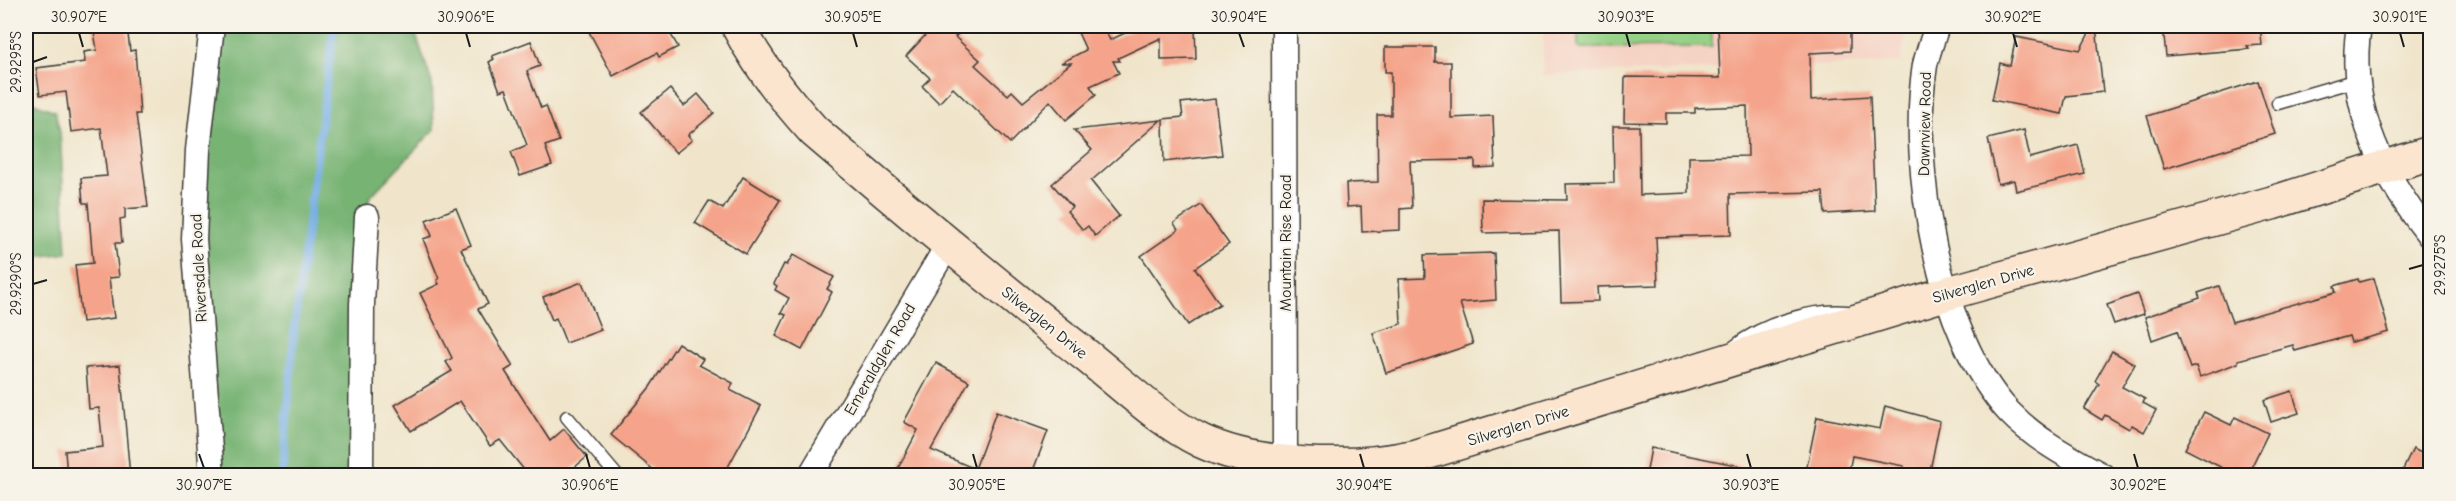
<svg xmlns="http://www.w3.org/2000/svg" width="2456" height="501" viewBox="0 0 2456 501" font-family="'Comic Neue',sans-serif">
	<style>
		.built { fill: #f5d2c3 }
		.green { fill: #94d186; stroke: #587651; stroke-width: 1.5 }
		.forest { fill: #77b373; stroke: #4a6848; stroke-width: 1.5 }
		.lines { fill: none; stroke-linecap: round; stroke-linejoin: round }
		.stream { stroke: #75aee5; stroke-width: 8 }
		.building { fill: #f5a48b }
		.lane-casing { stroke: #3c3a36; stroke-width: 15 }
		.street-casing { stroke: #3c3a36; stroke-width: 27 }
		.secondary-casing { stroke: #3c3a36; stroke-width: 36 }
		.lane { stroke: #fff; stroke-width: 12 }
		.street { stroke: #fff; stroke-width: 24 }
		.secondary { stroke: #fbe5cf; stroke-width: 33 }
		.ticks { fill: none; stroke: #1c1c1c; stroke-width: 2 }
		.labels { text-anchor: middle; stroke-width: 4.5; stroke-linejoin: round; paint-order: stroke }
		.street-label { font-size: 16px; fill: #1c1c1c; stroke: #f7f3e8 }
		.neatline { fill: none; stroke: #1c1c1c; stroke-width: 2 }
		.ticks-label { font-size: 15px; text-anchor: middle; fill: #1c1c1c }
	</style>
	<rect width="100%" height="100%" fill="#f7f3e8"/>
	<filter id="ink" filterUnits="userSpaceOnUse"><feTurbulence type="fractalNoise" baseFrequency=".0167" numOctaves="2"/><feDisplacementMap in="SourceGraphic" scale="12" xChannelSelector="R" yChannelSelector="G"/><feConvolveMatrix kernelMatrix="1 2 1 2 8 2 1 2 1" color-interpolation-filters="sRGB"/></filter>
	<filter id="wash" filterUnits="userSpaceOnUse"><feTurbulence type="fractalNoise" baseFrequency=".008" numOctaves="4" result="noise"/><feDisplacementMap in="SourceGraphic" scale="24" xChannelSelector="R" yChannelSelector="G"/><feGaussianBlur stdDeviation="1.35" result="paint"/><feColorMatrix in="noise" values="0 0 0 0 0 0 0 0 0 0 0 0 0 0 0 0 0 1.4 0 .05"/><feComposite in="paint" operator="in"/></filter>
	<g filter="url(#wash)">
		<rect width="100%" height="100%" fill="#f0e5cb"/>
		<polygon class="built" points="1543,26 1908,26 1900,63 1543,75"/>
		<polygon class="green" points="1578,26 1712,26 1712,47 1578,48"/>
		<g class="forest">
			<polygon points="209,26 413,26 432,83 434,130 369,198 360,475 209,475 188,236"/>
			<polygon points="26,68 29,101 55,111 60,132 67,253 26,258"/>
		</g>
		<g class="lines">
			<polyline class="stream" points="282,476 295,322 334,26"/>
		</g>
		<g id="blocks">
			<g class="building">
				<polygon points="93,26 127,26 130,51 135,50 140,114 136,114 148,207 125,209 125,218 120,219 122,243 115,243 119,277 109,278 114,318 82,322 75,265 93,263 88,203 83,203 81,178 107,176 101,128 71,132 66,92 40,95 36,68 85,62 84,52 97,50"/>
				<polygon points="586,26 666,26 678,47 659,57 657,53 613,76"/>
				<polygon points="934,26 966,26 955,37 980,60 975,65 1008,95 1012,91 1023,102 1071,63 1061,63 1086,50 1075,26 1103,26 1110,40 1140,26 1195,26 1196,59 1161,60 1161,38 1118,58 1120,61 1113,61 1119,73 1090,86 1096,95 1066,120 1050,101 1010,143 953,88 939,103 922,86 930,78 906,56"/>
				<polygon points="1718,26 1850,26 1850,51 1810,53 1811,100 1870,96 1875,211 1825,214 1823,192 1730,194 1731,235 1656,237 1658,285 1597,287 1598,301 1561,302 1559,231 1483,233 1482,199 1567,200 1566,184 1614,183 1613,126 1639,126 1640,195 1689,193 1689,157 1748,156 1747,106 1695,108 1695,113 1666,113 1666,123 1624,122 1625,77 1720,78"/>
				<polygon points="2093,26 2096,26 2103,92 2066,96 2062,114 1992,100 2000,63 2010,66 2016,37 2080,50"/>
				<polygon points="2163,26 2260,26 2262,45 2247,46 2249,49 2166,56"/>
				<polygon points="531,41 540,66 527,71 541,108 546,106 559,141 545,146 552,165 520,176 511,152 527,145 506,89 500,91 489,62 494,59 492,56"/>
				<polygon points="1385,47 1435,47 1435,62 1451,62 1451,118 1493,116 1495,167 1475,168 1475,160 1410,161 1412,208 1400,209 1400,230 1362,232 1361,206 1347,207 1346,183 1378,182 1377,115 1391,115 1391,72 1385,72"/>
				<polygon points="2258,81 2275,134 2164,169 2147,116"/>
				<polygon points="670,89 684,106 698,94 714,113 688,135 692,140 676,153 641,112"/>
				<polygon points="1215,99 1222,155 1164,162 1163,119 1183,117 1181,103"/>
				<polygon points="1161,120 1091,181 1119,216 1095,236 1088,226 1083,230 1067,211 1072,207 1052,184 1092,150 1074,130"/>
				<polygon points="2024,130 2030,158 2078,145 2085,174 2016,191 2014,180 1998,184 1988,139"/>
				<polygon points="743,177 780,200 746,254 695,223 709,201 723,209"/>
				<polygon points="1201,205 1229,244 1195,268 1220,304 1188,325 1141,256 1178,230 1174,223"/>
				<polygon points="456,208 471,245 461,249 488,304 478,309 513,366 505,371 550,441 564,429 587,457 564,476 529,476 500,440 490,446 460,401 411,431 395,405 452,371 446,362 452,358 420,293 439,284 437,280 439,279 423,239 432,236 426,220"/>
				<polygon points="1494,253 1496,300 1460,303 1473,344 1386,373 1373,333 1401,324 1399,279 1425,278 1424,255"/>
				<polygon points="793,255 834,277 827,289 832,292 802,350 776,336 786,315 781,313 789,298 775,290 777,286 774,284 784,264 787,265"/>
				<polygon points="2374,278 2389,332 2351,342 2349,336 2295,351 2293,345 2238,360 2238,363 2200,377 2196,366 2190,368 2177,331 2152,340 2145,317 2200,298 2198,293 2219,286 2232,322 2336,292 2334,286 2358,279 2359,282"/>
				<polygon points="582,282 601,330 566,343 556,318 552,320 543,297"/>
				<polygon points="2137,294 2144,314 2114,324 2107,305"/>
				<polygon points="678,343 703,359 699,365 733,383 730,390 761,406 723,476 661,476 611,435 650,387"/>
				<polygon points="2112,351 2135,364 2122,387 2145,399 2143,403 2156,410 2144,432 2132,425 2129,429 2105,415 2102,420 2084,409 2099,384 2095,381"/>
				<polygon points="936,363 969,381 931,450 975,469 996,412 1048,431 1031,476 894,476 918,430 904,422"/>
				<polygon points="120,365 130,476 67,476 65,451 103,447 99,408 89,409 86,368"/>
				<polygon points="2292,391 2299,413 2271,422 2264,400"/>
				<polygon points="1885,406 1940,421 1929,476 1902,476 1904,466 1852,456 1848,476 1805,476 1817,417 1880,429"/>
				<polygon points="2204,412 2231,425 2235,417 2268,433 2247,476 2238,476 2185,449"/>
				<polygon points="1651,448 1741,466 1740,476 1646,476"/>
				<polygon points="2413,449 2430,457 2430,476 2400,476"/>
			</g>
		</g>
	</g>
	<g filter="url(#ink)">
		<use href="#blocks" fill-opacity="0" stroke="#3c3a36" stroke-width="1.5"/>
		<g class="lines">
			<defs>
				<g id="lane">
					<polyline points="2278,103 2357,80"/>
					<path d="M 1734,347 C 1762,324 1811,309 1847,312"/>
					<polyline points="567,417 617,476"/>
				</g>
				<g id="street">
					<polyline points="212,26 198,150 194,239 212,476"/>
					<polyline points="1284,26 1285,461"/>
					<path d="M 1937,26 C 1933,38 1928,52 1925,65 C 1909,165 1938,336 2009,412 C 2036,440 2069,457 2103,476"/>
					<path d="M 2359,26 C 2346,104 2383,177 2430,236"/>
					<polyline points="361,476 362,304 367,217"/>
					<polyline points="810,476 949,243"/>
				</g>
				<path id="secondary" d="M 738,26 C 758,65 784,98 814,131 C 904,208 995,284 1088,357 C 1123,385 1160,421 1201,441 C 1259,468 1354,470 1416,456 L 1948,293 L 2272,203 L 2430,153"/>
			</defs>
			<use href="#lane" class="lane-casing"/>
			<use href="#street" class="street-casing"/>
			<use href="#secondary" class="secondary-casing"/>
			<use href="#lane" class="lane"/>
			<use href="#street" class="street"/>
			<use href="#secondary" class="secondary"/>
		</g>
	</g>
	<path class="ticks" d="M 79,33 L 83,47M 466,33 L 470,47M 853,33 L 857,47M 1239,33 L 1244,47M 1626,33 L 1630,47M 2013,33 L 2017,47M 2400,33 L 2404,47M 33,62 L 47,57M 2409,269 L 2423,265M 33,284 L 47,280M 199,454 L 204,468M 586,454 L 590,468M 973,454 L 977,468M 1360,454 L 1364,468M 1747,454 L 1751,468M 2134,454 L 2138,468"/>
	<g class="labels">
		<g class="street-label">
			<text transform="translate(1924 124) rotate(-89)" y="6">Dawnview Road</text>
			<text transform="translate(1285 243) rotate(-90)" y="6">Mountain Rise Road</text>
			<text transform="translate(198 268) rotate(-93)" y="6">Riversdale Road</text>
			<text transform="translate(1983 283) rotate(-16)" y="6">Silverglen Drive</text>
			<text transform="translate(1045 322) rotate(39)" y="6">Silverglen Drive</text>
			<text transform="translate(879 359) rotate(-60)" y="6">Emeraldglen Road</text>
			<text transform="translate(1518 425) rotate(-17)" y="6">Silverglen Drive</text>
		</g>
	</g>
	<rect width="2456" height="501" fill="none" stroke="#f7f3e8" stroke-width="66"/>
	<rect x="33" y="33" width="2390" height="435" class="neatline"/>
	<g class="ticks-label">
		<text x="79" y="22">30.907°E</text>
		<text x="466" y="22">30.906°E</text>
		<text x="853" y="22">30.905°E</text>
		<text x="1239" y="22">30.904°E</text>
		<text x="1626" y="22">30.903°E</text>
		<text x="2013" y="22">30.902°E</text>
		<text x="2400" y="22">30.901°E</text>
		<text transform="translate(16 62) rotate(-90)" y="5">29.9295°S</text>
		<text transform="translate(2440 265) rotate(-90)" y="5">29.9275°S</text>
		<text transform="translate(16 284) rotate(-90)" y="5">29.9290°S</text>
		<text x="204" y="490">30.907°E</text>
		<text x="590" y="490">30.906°E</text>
		<text x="977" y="490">30.905°E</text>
		<text x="1364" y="490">30.904°E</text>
		<text x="1751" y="490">30.903°E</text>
		<text x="2138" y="490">30.902°E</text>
	</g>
</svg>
